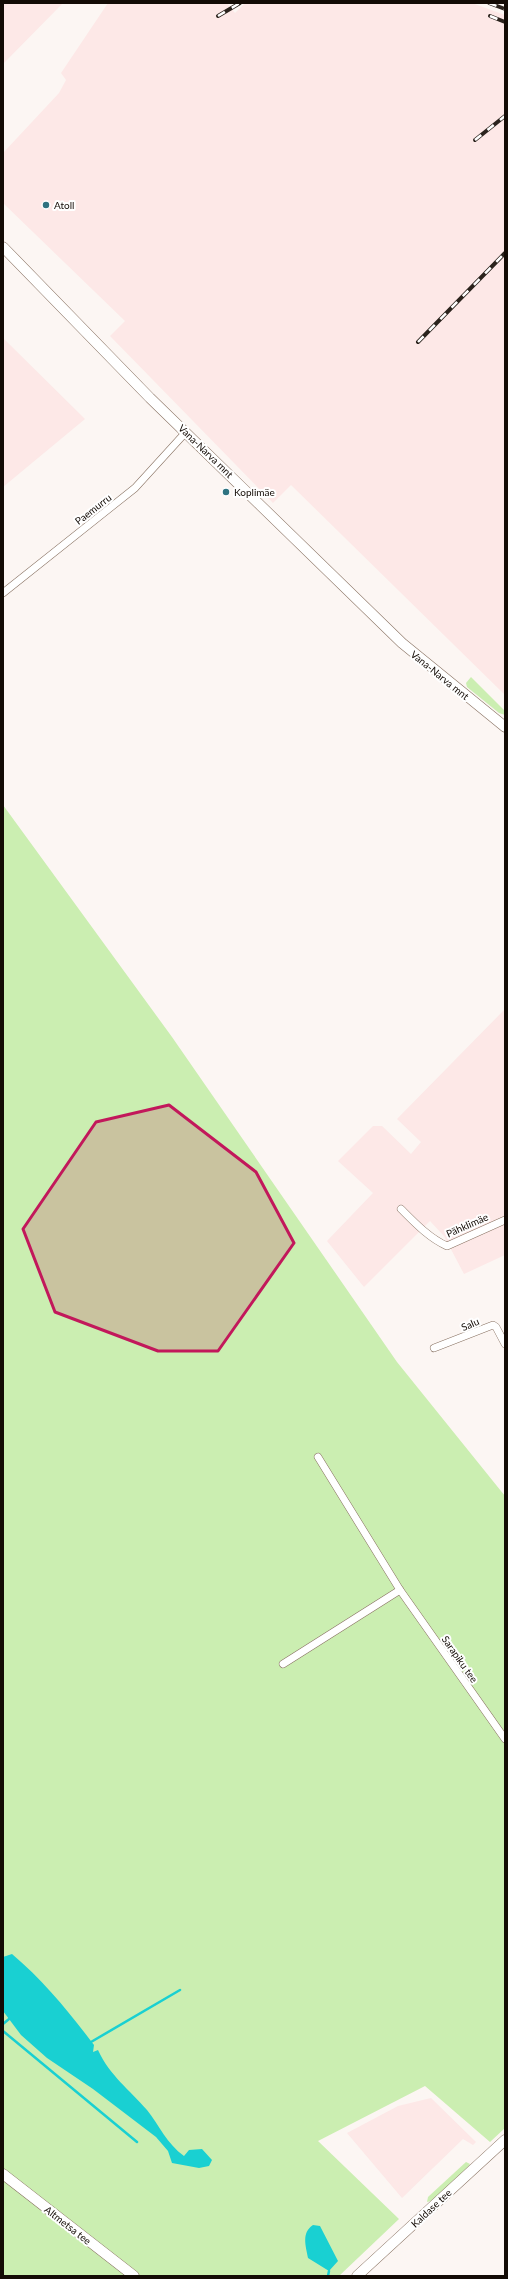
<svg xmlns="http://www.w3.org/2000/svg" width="508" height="2279" viewBox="0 0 508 2279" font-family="Lato,sans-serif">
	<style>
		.industrial { fill: #fde8e7 }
		.green { fill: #cbeeb1 }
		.water { fill: #19d0d2 }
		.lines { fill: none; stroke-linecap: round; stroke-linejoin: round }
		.stream { stroke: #19d0d2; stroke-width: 2.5 }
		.street-casing { stroke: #877060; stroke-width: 8 }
		.secondary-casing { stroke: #877060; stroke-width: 11 }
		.street { stroke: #fff; stroke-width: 7 }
		.secondary { stroke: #fff; stroke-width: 10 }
		.rail-casing { stroke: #2b231d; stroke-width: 4 }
		.rail { stroke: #fff; stroke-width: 2.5; stroke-dasharray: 8; stroke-linecap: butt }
		.marked { fill: #c2185b; fill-opacity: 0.2; stroke: #c2185b; stroke-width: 3; stroke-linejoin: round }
		.poi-dot { fill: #2e7381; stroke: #fff; stroke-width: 1.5 }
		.labels { text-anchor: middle; stroke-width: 4; stroke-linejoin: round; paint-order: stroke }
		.poi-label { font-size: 10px; fill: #130b05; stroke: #fff; text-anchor: start }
		.street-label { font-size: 10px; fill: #130b05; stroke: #fff }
	</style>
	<rect width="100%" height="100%" fill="#fcf6f3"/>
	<g class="industrial">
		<polygon points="3,3 63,3 3,64"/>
		<polygon points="108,3 227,3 235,13 245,3 472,3 505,15 505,695 291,485 273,503 110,336 125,321 3,203 3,153 59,93 66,80 61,73"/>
		<polygon points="3,338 85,419 3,487"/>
		<polygon points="505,1009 505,1255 464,1274 444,1236 430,1221 364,1287 327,1241 373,1193 338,1161 373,1126 382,1126 411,1154 421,1142 397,1119"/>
		<polygon points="431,2098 476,2142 473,2145 463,2139 402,2198 347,2133 398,2106"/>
	</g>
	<g class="green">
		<polygon points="471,677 505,711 505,715 499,713 467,687 466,683"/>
		<polygon points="3,805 172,1037 397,1362 505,1496 505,2128 490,2142 425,2086 318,2141 399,2219 339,2276 3,2275"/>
		<polygon points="466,2162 470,2164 467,2169 431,2201 427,2202 428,2197"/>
	</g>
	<g class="water">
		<path d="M 12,1954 C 44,1981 69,2012 94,2045 L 93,2052 L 98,2050 C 110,2076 129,2089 147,2110 C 159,2125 167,2144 184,2156 L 189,2150 L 202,2149 L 212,2160 L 209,2166 L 199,2168 L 172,2163 L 168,2151 L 156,2137 L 93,2089 L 47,2058 L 21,2035 L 3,2011 L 3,1957 Z"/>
		<path d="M 313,2225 L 320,2226 L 338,2261 L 329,2271 L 308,2258 C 306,2246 301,2233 313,2225 Z"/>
	</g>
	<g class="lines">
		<g class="stream">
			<polyline points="3,2024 9,2019"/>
			<polyline points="3,2031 137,2142"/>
			<polyline points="91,2042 180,1990"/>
			<polyline points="328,2276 329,2271"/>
		</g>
		<defs>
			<g id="street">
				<polyline points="3,593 135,488 186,432"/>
				<path d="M 401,1209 C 414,1222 429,1238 447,1246 L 505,1220"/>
				<polyline points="434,1348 493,1325 496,1327 505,1344"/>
				<polyline points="318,1457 400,1590 505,1739"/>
				<polyline points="283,1664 400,1590"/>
			</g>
			<g id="secondary">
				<polyline points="3,247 150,398 402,643 505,727"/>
				<polyline points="3,2174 134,2276"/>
				<polyline points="357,2276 505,2140"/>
			</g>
		</defs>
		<use href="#street" class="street-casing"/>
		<use href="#secondary" class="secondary-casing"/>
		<use href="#street" class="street"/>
		<use href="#secondary" class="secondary"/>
		<defs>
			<g id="rail">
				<polyline points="489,3 505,9"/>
				<polyline points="218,16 240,3"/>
				<polyline points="490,16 505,22"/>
				<polyline points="475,140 505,116"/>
				<polyline points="418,342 505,253"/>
			</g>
		</defs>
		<use href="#rail" class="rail-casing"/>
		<use href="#rail" class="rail"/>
	</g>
	<path class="marked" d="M 169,1105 L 256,1172 L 294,1243 L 218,1351 L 158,1351 L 55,1312 L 23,1229 L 96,1122 Z"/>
	<g class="poi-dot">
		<circle cx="46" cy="205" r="4"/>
		<circle cx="226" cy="492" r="4"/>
	</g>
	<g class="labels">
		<g class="poi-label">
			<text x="54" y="209">Atoll</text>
			<text x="234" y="496">Koplimäe</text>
		</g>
		<g class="street-label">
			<text transform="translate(206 451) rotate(44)" y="4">Vana-Narva mnt</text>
			<text transform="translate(93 509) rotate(-38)" y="4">Paemurru</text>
			<text transform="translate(440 675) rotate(39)" y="4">Vana-Narva mnt</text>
			<text transform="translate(467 1225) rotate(-24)" y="4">Pähklimäe</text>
			<text transform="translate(470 1324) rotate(-24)" y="4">Salu</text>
			<text transform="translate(460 1659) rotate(55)" y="4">Sarapiku tee</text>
			<text transform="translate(431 2208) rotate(-43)" y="4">Kaldase tee</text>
			<text transform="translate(68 2225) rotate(38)" y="4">Altmetsa tee</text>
		</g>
	</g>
	<rect width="508" height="2279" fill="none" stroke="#130b05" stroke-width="8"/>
</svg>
